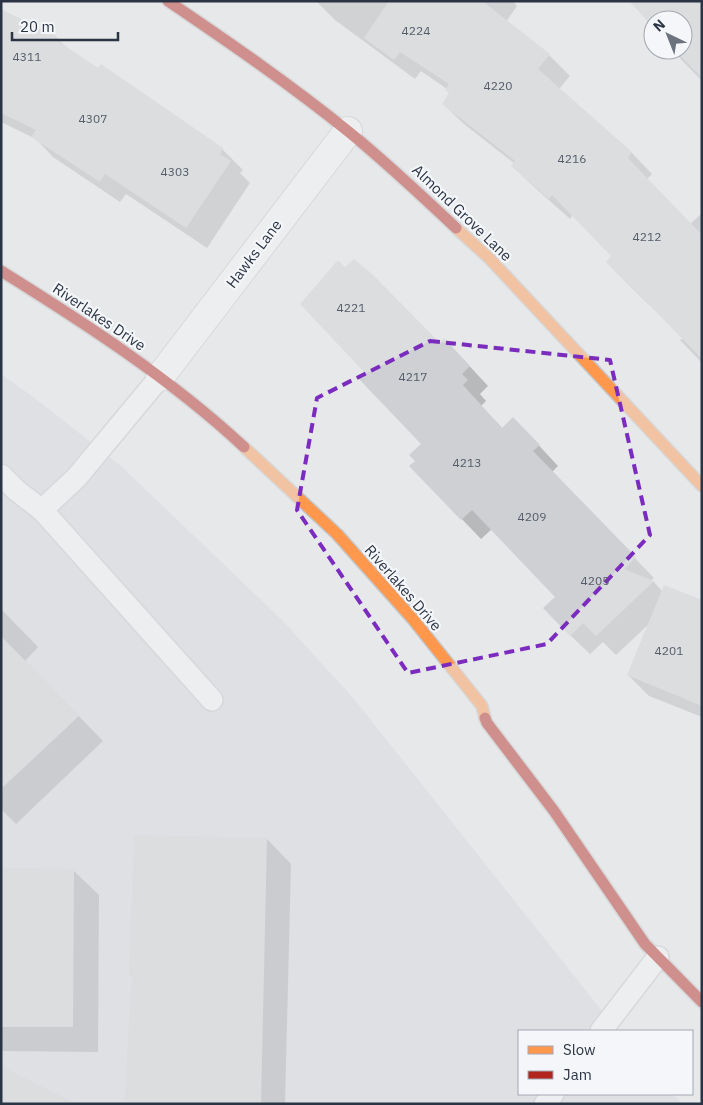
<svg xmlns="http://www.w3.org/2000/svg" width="703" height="1105" viewBox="0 0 703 1105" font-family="'IBM Plex Sans',sans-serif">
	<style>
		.built { fill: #d4d7dd }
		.shadow { fill: #0003 }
		.building { fill: #ced0d3 }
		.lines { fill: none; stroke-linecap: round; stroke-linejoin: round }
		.lane-casing { stroke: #c4c6c8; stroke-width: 24 }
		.street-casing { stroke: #c4c6c8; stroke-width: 30 }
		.slow-casing { stroke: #c4c6c8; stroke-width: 14 }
		.jam-casing { stroke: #c4c6c8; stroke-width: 14 }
		.lane { stroke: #f5f6f7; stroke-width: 21 }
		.street { stroke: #f5f6f7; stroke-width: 28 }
		.slow { stroke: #ff974d; stroke-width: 11 }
		.jam { stroke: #b3261e; stroke-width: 11 }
		.marked { fill: none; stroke: #7b2cbf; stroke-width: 4; stroke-dasharray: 10 6; stroke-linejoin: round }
		.labels { text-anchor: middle; stroke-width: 4.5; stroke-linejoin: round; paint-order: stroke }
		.number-label { font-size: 12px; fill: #545c69 }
		.street-label { font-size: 15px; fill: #2b3445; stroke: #f4f6f9 }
	</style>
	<rect width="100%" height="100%" fill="#e6e8ea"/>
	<polygon class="built" points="1,374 36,399 121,466 282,620 354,699 618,1031 519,1031 519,1094 673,1094 683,1104 1,1104"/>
	<g class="shadow">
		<polygon points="316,1 513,1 517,6 506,22 549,55 570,76 559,89 632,153 652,174 647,179 690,224 700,215 702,216 702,363 680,340 683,338 650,304 649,305 629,285 607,262 613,256 573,215 570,219 533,186 512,166 514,163 464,124 443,104 451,94 447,89 421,71 415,79 335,20"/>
		<polygon points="630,1 702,1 702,81 672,50 683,50 683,20 653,20 653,25"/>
		<polygon points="1,10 56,37 67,48 222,149 243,170 240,173 250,183 207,248 126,194 120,202 53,157 36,139 1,122"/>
		<polygon points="440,344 463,359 488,386 480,394 486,401 481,406 503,429 532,438 558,466 552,472 654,578 650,581 654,582 663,592 700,601 702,600 702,717 649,696 628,675 650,623 616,655 603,642 590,654 570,635 557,597 492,529 481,539 411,466 417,461 422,444"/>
		<polygon points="1,609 38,647 25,661 103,741 16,824 1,809"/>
		<polygon points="267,839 291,864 285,1104 126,1104 133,977 130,974"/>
		<polygon points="1,869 74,871 99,895 98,1052 1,1051"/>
	</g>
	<g class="building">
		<polygon points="389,1 482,1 550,54 538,69 632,152 628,158 702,235 702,359 629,284 628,285 606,262 611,256 552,195 549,199 511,166 515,161 442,104 449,93 445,90 449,84 400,52 394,60 364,38"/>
		<polygon points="629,1 702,1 702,78 675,50 683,50 683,20 653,20 653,27"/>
		<polygon points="1,9 56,36 55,39 98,68 101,64 223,148 220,154 231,161 186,228 105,174 100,182 31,137 36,130 1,113"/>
		<polygon points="354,259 372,274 440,343 444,338 470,366 462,374 468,380 463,385 502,428 513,417 540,445 533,451 636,557 624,569 654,581 596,636 583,623 570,636 543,608 555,597 472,510 461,520 409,466 415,461 409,455 421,444 359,379 365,373 300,304 338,260 345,267"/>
		<polygon points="664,585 702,600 702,706 627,675"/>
		<polygon points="1,636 79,716 1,789"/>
		<polygon points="134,835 267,838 261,1104 124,1104 132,975 129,974"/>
		<polygon points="1,868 74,869 73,1027 1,1027"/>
		<polygon points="1,1066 77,1104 1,1104"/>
	</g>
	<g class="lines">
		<defs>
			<g id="lane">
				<polyline points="1,475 16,490 42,510 77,477 160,377"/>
				<polyline points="42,510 212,700"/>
				<polyline points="601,1031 658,957"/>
				<polyline points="545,1104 553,1094"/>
			</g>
			<polyline id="street" points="160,377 348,131"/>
			<g id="slow">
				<polyline points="456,228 489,258 702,486"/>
				<polyline points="244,447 337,534 412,618 482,706 485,718"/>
			</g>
			<g id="jam">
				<path d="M 168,1 C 230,43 291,85 349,132 C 386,162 421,195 456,228"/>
				<path d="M 1,271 C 86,324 171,379 244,447"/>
				<polyline points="485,718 487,723 554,811 645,944 702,1002"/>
			</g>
		</defs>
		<use href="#lane" class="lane-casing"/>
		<use href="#street" class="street-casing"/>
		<use href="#slow" class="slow-casing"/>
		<use href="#jam" class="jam-casing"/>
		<use href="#lane" class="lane"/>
		<use href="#street" class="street"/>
		<use href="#slow" class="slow"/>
		<use href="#jam" class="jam"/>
	</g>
	<path d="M0 0H703V1105H0ZM 430,341 L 610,360 L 650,535 L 547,644 L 408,673 L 297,510 L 317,398 Z" fill="#e6e8ea" fill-opacity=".55" fill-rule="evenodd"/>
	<path class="marked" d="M 430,341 L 610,360 L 650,535 L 547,644 L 408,673 L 297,510 L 317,398 Z"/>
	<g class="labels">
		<g class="number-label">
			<text x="416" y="35">4224</text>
			<text x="27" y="61">4311</text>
			<text x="498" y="90">4220</text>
			<text x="93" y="123">4307</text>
			<text x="572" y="163">4216</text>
			<text x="175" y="176">4303</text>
			<text x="647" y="241">4212</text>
			<text x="351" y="312">4221</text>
			<text x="413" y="381">4217</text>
			<text x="467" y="467">4213</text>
			<text x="532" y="521">4209</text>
			<text x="595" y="585">4205</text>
			<text x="669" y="655">4201</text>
		</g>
		<g class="street-label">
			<text transform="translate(462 213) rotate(44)" y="5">Almond Grove Lane</text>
			<text transform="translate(254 254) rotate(-53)" y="5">Hawks Lane</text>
			<text transform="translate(99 317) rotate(34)" y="5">Riverlakes Drive</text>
			<text transform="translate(403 588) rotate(49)" y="5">Riverlakes Drive</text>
		</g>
	</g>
	<rect width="703" height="1105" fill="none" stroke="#2b3445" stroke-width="5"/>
	<rect x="518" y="1030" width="175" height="65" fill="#f4f6f9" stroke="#a4a8b1"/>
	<rect x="528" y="1046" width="25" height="8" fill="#ff974d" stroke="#a4a8b1"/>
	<text x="563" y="1055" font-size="15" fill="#2b3445">Slow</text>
	<rect x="528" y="1071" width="25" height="8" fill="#b3261e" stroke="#a4a8b1"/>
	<text x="563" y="1080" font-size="15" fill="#2b3445">Jam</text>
	<g transform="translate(668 35) rotate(317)"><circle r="24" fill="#f4f6f9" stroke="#a4a8b1"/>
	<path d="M0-4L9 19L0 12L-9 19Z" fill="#6c737f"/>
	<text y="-8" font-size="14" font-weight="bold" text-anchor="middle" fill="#2b3445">N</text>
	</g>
	<path d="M12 32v8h106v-8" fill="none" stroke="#2b3445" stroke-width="2.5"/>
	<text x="20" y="32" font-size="15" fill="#2b3445" stroke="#f4f6f9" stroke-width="4" paint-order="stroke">20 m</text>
</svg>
